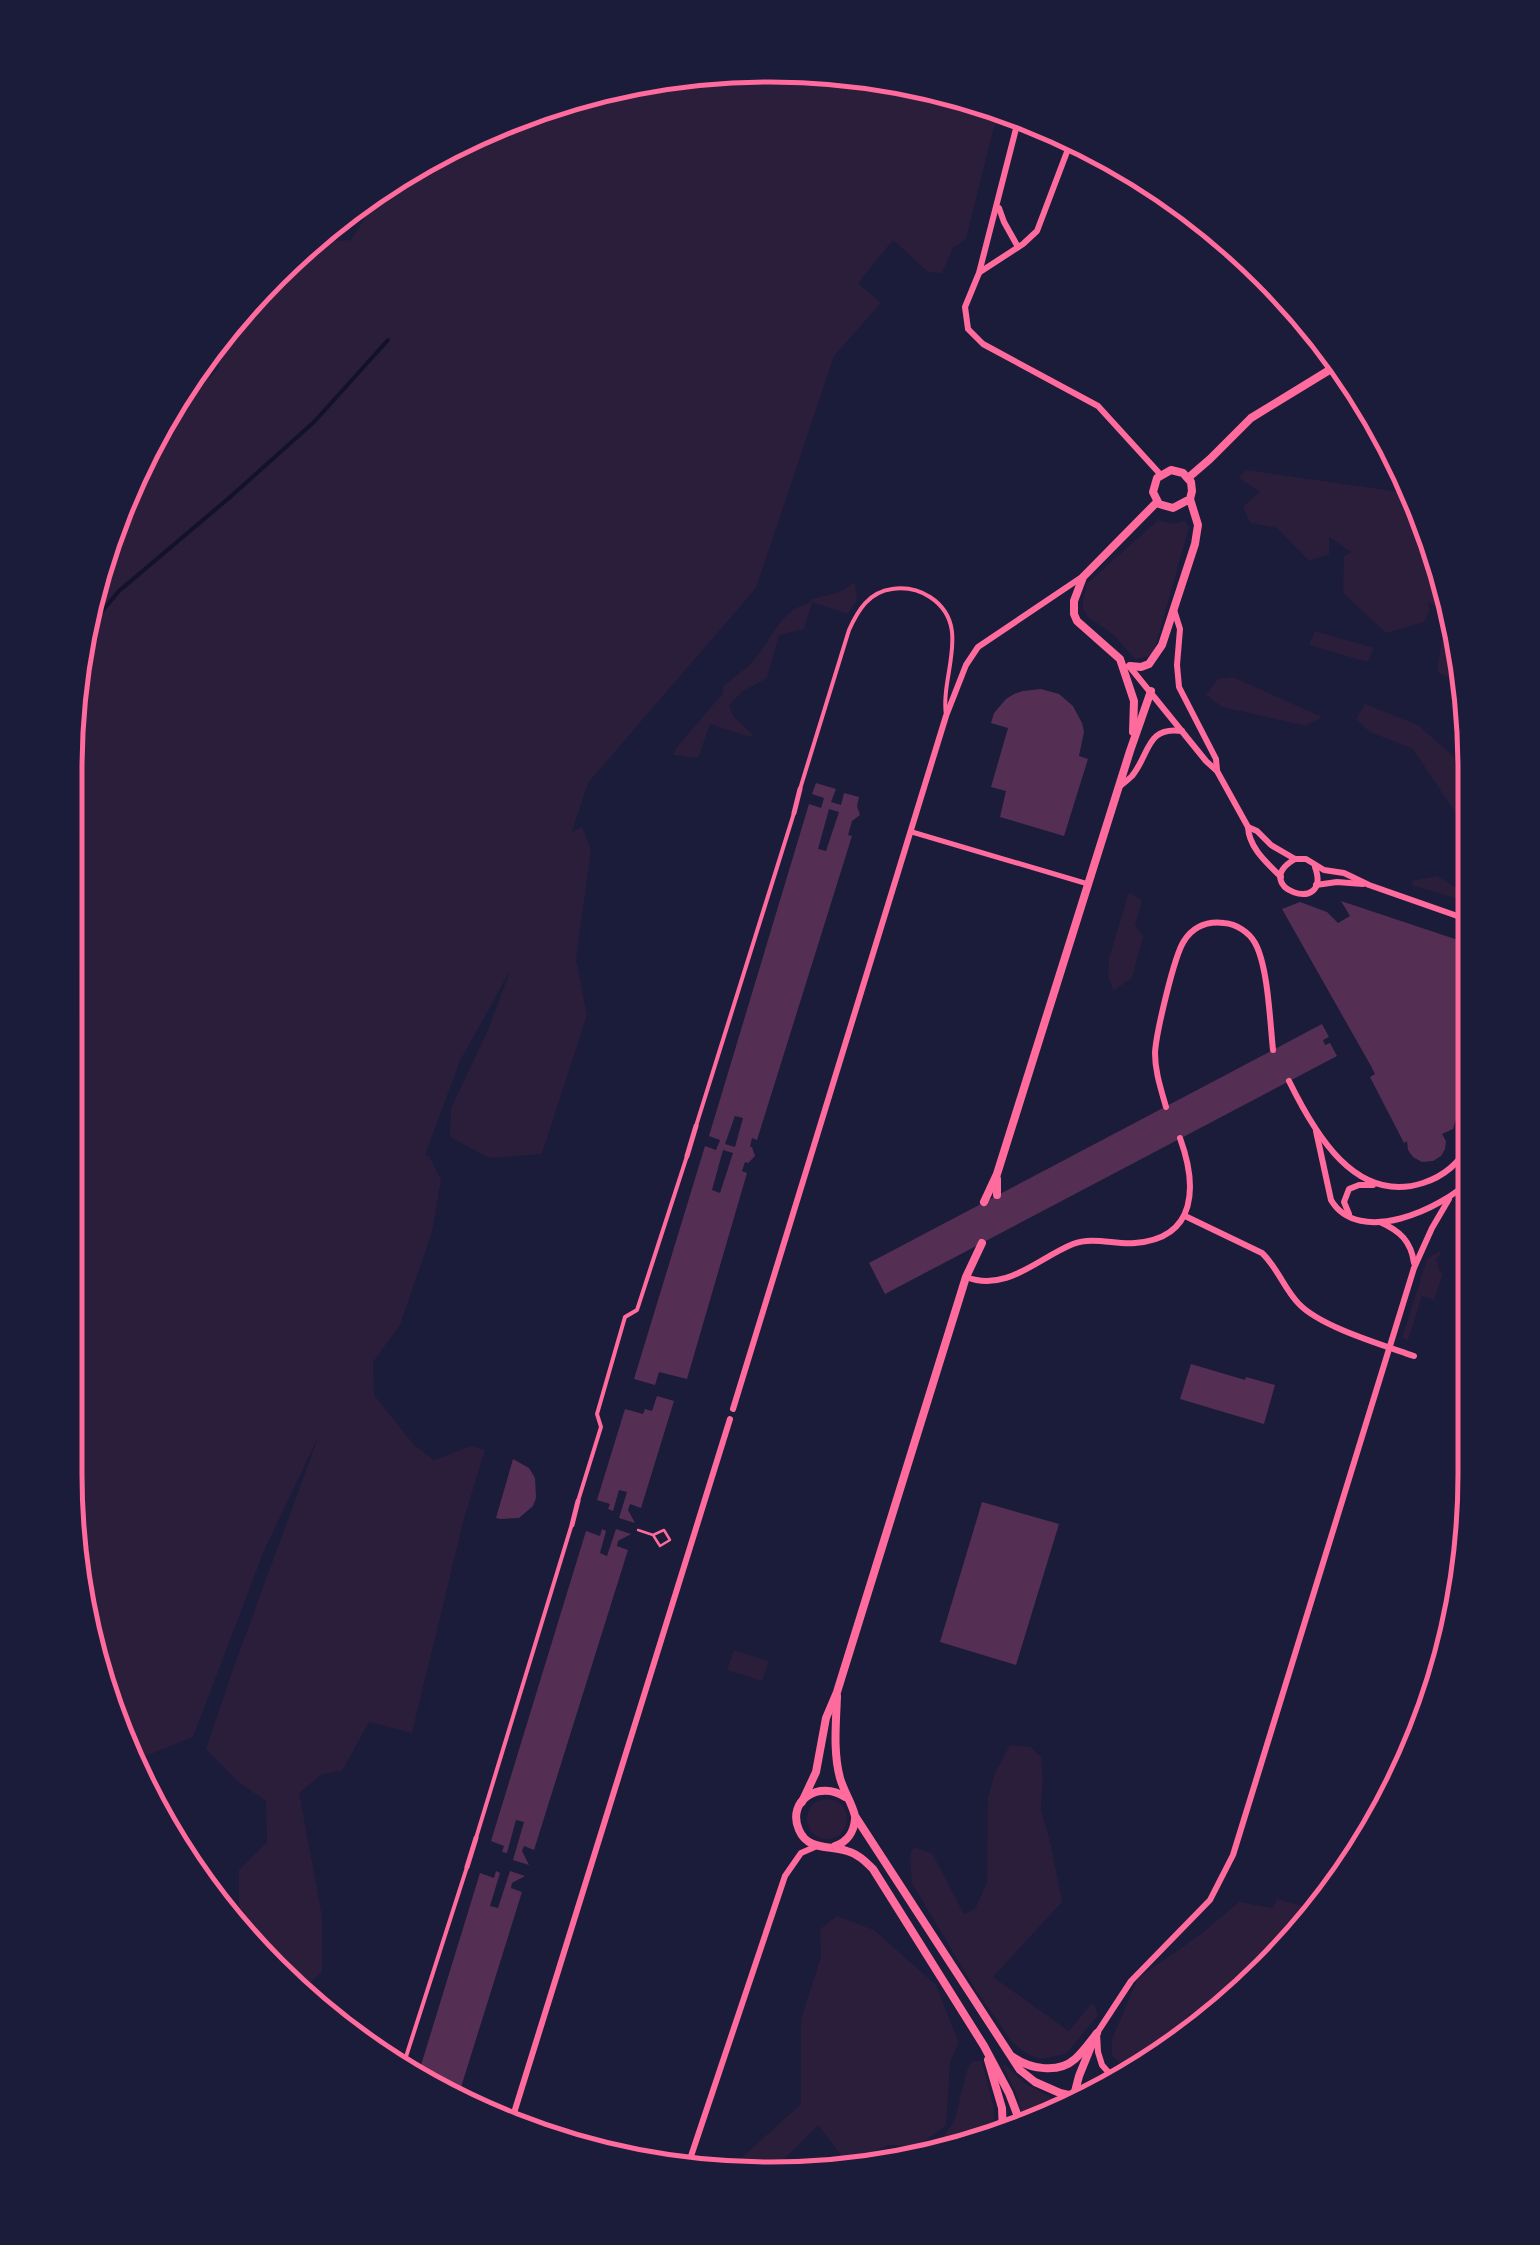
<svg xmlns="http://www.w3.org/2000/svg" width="1540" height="2245" viewBox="0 0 1540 2245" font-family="Roboto,sans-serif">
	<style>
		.green { fill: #2a1e3b }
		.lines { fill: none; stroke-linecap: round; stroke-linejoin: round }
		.stream { stroke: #12122b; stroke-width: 4 }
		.building { fill: #542f53; fill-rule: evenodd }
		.path { stroke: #ff6b9d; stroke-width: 2.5 }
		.service { stroke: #ff6b9d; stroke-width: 4 }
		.pedestrian { stroke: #ff6b9d; stroke-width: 5 }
		.minor { stroke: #ff6b9d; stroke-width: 6 }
		.tertiary { stroke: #ff6b9d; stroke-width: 8 }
		.rim { fill: none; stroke: #ff6b9d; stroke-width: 5 }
	</style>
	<rect width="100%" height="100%" fill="#1b1b3a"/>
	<g class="green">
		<polygon points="771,65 908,79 1009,109 1007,116 994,127 966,239 953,248 942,273 928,272 893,240 858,283 881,303 834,356 756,588 588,783 572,832 582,827 591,849 576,959 587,1015 542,1154 489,1158 450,1137 451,1108 488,1030 510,971 460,1061 425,1155 429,1156 441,1180 432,1232 400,1325 373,1362 374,1395 415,1446 434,1460 471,1446 485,1450 464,1519 412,1733 369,1722 342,1771 322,1774 299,1793 322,1916 322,1972 296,1995 239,1930 239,1870 267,1842 266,1801 238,1782 206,1749 233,1669 319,1435 264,1551 193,1737 136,1760 89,1658 65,1475 78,633 159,418 180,391 213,375 220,366 218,364 222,352 230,347 227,330 272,271 307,243 351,240 390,178 501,118 633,78"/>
		<polygon points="1246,470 1414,494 1458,621 1428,602 1430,611 1424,622 1386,633 1343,593 1344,556 1351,552 1329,537 1329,554 1309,561 1277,528 1250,523 1243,506 1260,492 1239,478"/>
		<polygon points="1158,520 1173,524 1185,521 1189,527 1155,648 1151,656 1135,659 1113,634 1088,617 1083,609 1083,600 1087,584"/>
		<path d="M 855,582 L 857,600 L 848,614 L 812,602 L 804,629 L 779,635 L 767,678 L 743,691 L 729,705 L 733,716 L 754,736 L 750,737 L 710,724 L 698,758 L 673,755 L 677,747 L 723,693 L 723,686 C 733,678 745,670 754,660 C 770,643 781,608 808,604 L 812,599 L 840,592 Z"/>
		<polygon points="1315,631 1374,648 1367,662 1309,645"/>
		<polygon points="1443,631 1461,632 1462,685 1437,672"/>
		<polygon points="1233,677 1322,717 1306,726 1222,707 1206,695 1218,679"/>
		<polygon points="1365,704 1418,725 1464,766 1464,813 1459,818 1413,749 1370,732 1356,719"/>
		<polygon points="1437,876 1466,894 1466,901 1414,886 1411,881"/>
		<polygon points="1129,892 1142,901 1135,925 1143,937 1132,978 1113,991 1108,975 1109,958"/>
		<polygon points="1440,1251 1441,1254 1436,1259 1440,1272 1443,1273 1434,1300 1422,1296 1408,1340 1402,1338 1427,1259"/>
		<polygon points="734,1650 769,1661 762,1681 727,1670"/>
		<polygon points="1010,1745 1031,1747 1041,1757 1043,1778 1041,1810 1051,1845 1062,1902 993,1977 1069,2031 1093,2002 1098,2015 1066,2054 1040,2059 1027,2054 1013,2043 975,1989 912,1883 910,1856 913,1847 932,1853 964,1914 975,1909 987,1882 988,1798 995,1773"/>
		<circle cx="827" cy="1819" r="20"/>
		<polygon points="1277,1899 1320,1911 1268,1974 1135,2069 1124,2068 1112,2055 1112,2039 1138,1978 1201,1934 1239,1902 1273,1908"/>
		<polygon points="837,1916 874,1930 936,1985 959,2043 950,2062 946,2125 919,2146 888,2145 847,2163 818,2125 772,2171 726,2172 801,2104 801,2019 821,1957 820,1929"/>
		<polygon points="972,2061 982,2061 994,2109 993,2137 947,2153 945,2135 955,2120 967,2070"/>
		<polygon points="1005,2065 1025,2083 1060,2103 1063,2114 1026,2126 1016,2093 1003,2067"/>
	</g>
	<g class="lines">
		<polyline class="stream" points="78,644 88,628 119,591 229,498 314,422 388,340"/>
	</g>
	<g class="building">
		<polygon points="1041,689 1059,694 1073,706 1082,723 1084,732 1079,756 1088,759 1064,836 1000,817 1006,791 991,787 1008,728 991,723 994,713 1006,699 1014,694 1023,691"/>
		<path d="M 816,783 L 836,789 L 831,802 L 841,805 L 844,793 L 859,797 L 857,806 L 860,815 L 852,821 L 848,835 L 852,836 L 757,1140 L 752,1138 L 750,1147 L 752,1147 L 755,1156 L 748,1163 L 745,1162 L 742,1171 L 747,1173 L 687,1379 L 659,1372 L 655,1385 L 634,1379 L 705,1146 L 716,1150 L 720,1140 L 709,1136 L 809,804 L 821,808 L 824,798 L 812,794 ZM 829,809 L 839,812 L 826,851 L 818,849 ZM 735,1116 L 743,1118 L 735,1147 L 725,1144 ZM 723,1150 L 733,1153 L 720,1193 L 712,1190 Z"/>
		<polygon points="1341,901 1467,943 1469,1078 1453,1129 1442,1134 1446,1141 1445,1149 1441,1156 1433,1161 1422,1162 1413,1157 1408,1150 1407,1141 1404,1143 1370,1077 1375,1074 1371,1066 1282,909 1300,902 1327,912 1338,923 1350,916"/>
		<polygon points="1322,1024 1329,1037 1323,1040 1325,1045 1330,1043 1337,1056 885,1294 869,1263"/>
		<polygon points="1191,1364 1245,1380 1246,1377 1275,1385 1264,1424 1180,1399"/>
		<polygon points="657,1396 674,1401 641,1508 630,1504 628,1510 635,1523 619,1518 627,1492 619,1490 613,1511 608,1509 610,1504 597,1500 625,1409 643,1414 645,1409 652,1411"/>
		<polygon points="513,1459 529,1468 535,1478 536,1498 533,1506 519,1518 501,1519 496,1518"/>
		<polygon points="982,1502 1059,1524 1016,1665 940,1642"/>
		<polygon points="602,1529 606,1531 600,1553 607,1556 616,1529 631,1534 618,1541 617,1546 628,1550 534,1850 524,1846 522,1851 529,1865 513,1860 524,1822 516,1820 507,1853 502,1852 504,1846 491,1841 586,1531 600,1536"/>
		<polygon points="496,1871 500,1873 490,1906 498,1908 510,1871 525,1876 512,1883 511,1888 522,1892 457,2100 418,2075 480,1873 494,1878"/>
	</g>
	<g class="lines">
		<polyline class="path" points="638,1530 653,1535 660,1546 670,1540 664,1530 653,1535"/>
		<g class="service">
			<path d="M 800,789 L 849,630 C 858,610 869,592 892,589 C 905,587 919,590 930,597 C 973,625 940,675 946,715"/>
			<polyline points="696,1126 794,813"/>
			<polyline points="578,1501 601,1427 597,1414 625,1317 637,1310 687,1156"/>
			<polyline points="476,1838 571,1527"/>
			<polyline points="403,2066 467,1867"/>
		</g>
		<g class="pedestrian">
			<polyline points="794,813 800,789"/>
			<polyline points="912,832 1088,884"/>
			<polyline points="687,1156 696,1126"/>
			<polyline points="572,1525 578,1501"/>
			<polyline points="467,1867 476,1838"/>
		</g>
		<g class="minor">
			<polyline points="1020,113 979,273 965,307 968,329 983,344 1098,406 1160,474"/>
			<polyline points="999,208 1004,222 1018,247"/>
			<polyline points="980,272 1023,244 1037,231 1073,136"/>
			<polyline points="1174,610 1180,629 1177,665 1179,687 1216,759 1217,770"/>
			<path d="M 1129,666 L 1206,761 L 1217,771 L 1248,827 C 1249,848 1267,863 1281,877"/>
			<path d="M 1119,787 C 1124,783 1128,780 1132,776 C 1150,754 1146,726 1182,731"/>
			<polyline points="1248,827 1257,831 1271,845 1295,859 1306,859 1324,870 1344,873 1369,885 1466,919"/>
			<path d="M 1295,859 C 1247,887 1333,917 1315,867"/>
			<polyline points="1316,885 1337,882 1363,884"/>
			<path d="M 1289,1081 C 1314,1132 1355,1205 1423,1183 C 1445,1176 1458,1163 1470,1145"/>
			<path d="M 1166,1107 C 1161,1089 1155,1072 1155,1053 C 1156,1034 1174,956 1184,941 C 1193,927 1207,921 1224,923 C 1236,924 1249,932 1255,943 C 1268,966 1270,1022 1273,1050"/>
			<path d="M 1316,1131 L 1331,1200 C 1359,1247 1442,1209 1470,1180"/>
			<polyline points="1349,1214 1344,1202 1349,1189 1359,1185 1373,1185"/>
			<path d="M 1185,1216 L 1262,1253 C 1278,1268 1284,1289 1299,1304 C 1321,1327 1383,1345 1414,1356"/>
			<path d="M 1380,1222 C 1400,1231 1411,1241 1414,1263"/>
			<path d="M 966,1277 C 1006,1293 1038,1258 1073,1244 C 1093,1236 1115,1245 1135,1243 C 1198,1238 1197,1185 1180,1138"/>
			<polyline points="733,1409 946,716 966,665 978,647 1082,577"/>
			<polyline points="1120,2080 1109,2073 1102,2065 1098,2052 1097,2033 1131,1981 1210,1900 1233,1855 1414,1268 1432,1228 1449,1199"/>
			<polyline points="509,2129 730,1419"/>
			<polyline points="685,2174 785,1876 801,1853 817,1846"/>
		</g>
		<g class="tertiary">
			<polyline points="1188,478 1210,459 1251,418 1336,366"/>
			<polyline points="1130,666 1141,667 1149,664 1162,645 1195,544 1198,525 1190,499 1192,491 1191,482 1183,473 1171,470 1157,478 1153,492 1159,504 1173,508 1190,499"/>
			<polyline points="1133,732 1134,701 1120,659 1077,621 1074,614 1074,601 1083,577 1157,502"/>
			<polyline points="997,1179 997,1195"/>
			<polyline points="984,1202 997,1174 1130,751 1151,691"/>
			<path d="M 837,1696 C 836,1724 833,1752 840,1778 C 844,1792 852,1803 855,1816 L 1020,2070 L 1035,2082 L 1060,2093 L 1073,2096 L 1098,2096"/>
			<path d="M 845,1797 C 820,1780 786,1800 799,1830 C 808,1851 830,1845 847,1851 C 858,1854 865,1861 873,1869 L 984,2046 L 1009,2093 L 1022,2127"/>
			<polyline points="802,1802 816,1772 826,1718 837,1692 966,1277 982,1243"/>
			<path d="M 835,1846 C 847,1842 854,1832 855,1819"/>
			<path d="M 1013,2057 C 1030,2069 1058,2074 1075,2059 C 1083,2052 1090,2042 1097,2033"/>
			<polyline points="988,2060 1002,2108 1003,2134"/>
			<polyline points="1070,2111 1079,2076 1092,2044"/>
		</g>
	</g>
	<path d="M0 0H1540V2245H0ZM770 82H770A688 688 0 0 1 1458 770V1474A688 688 0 0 1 770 2162H770A688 688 0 0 1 82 1474V770A688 688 0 0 1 770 82Z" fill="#1b1b3a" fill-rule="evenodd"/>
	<path class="rim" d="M770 82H770A688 688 0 0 1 1458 770V1474A688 688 0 0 1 770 2162H770A688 688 0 0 1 82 1474V770A688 688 0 0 1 770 82Z"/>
</svg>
